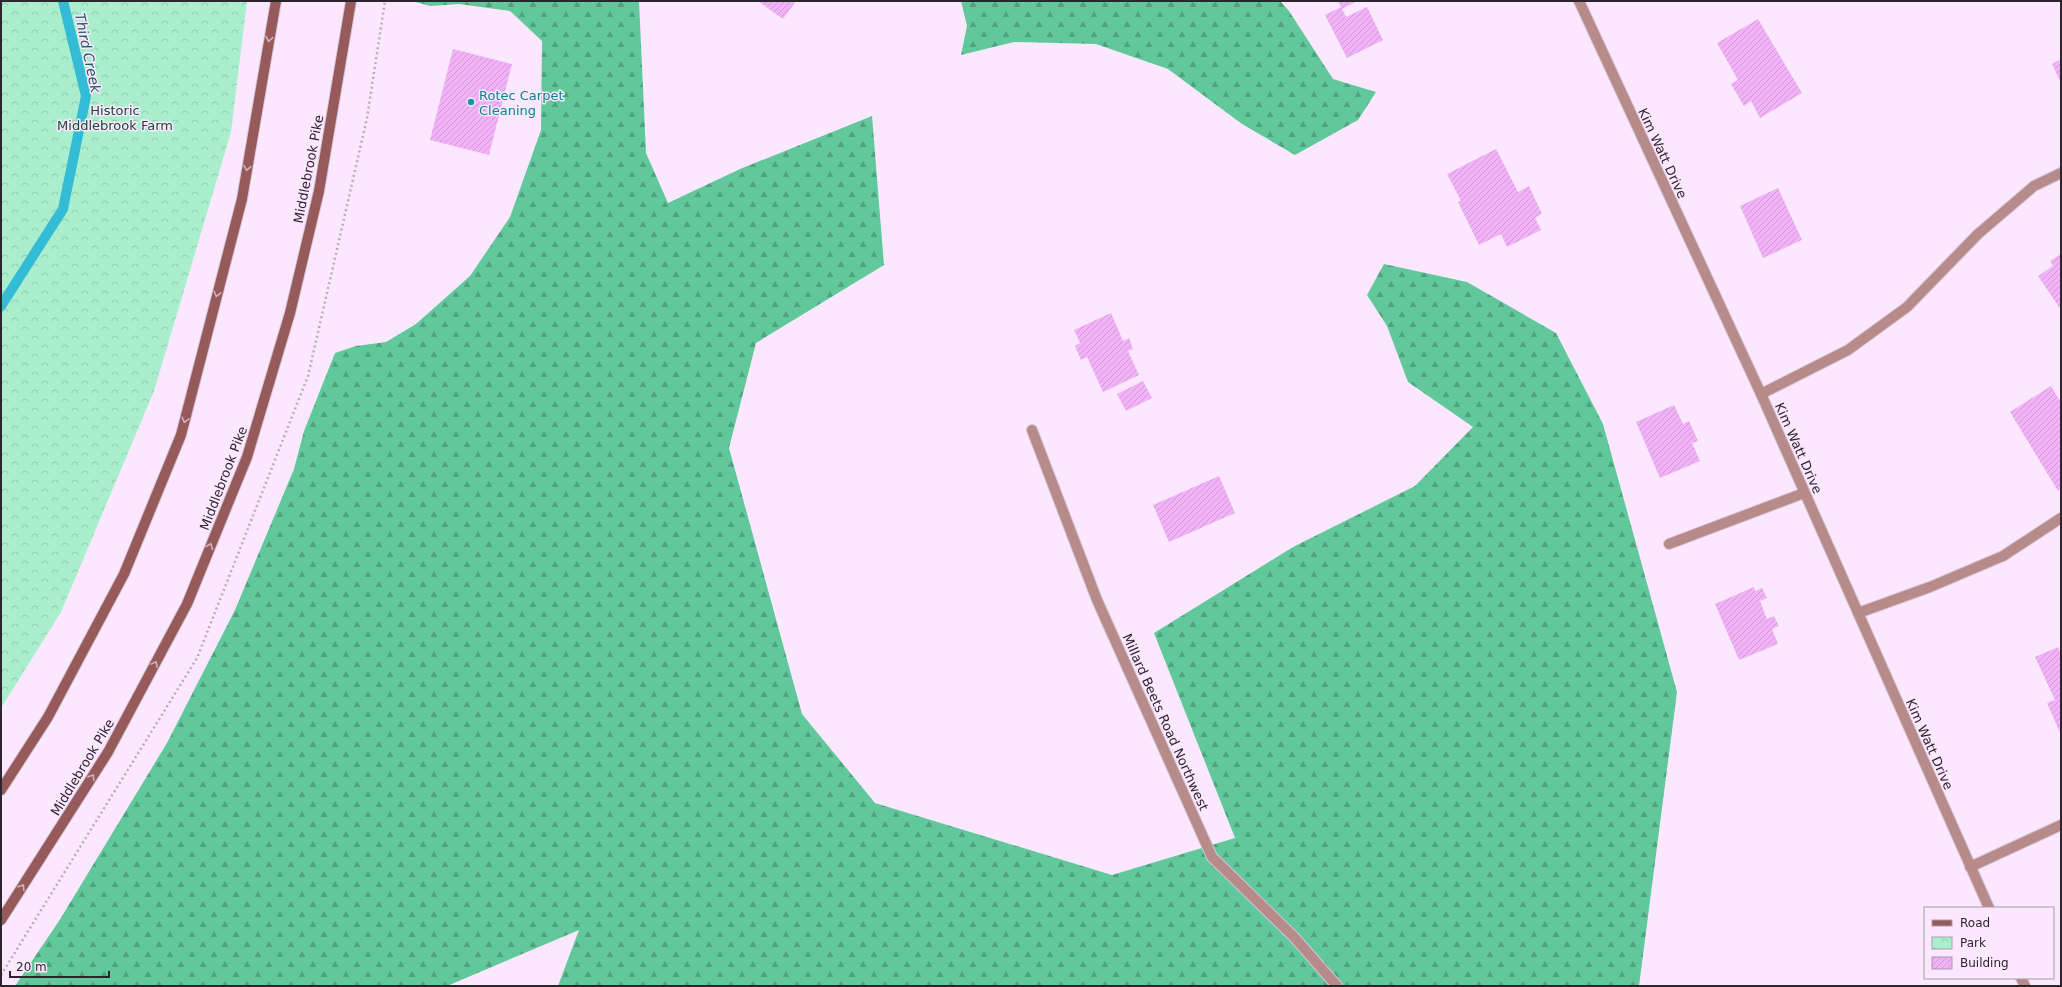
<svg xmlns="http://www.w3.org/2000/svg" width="2062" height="987" viewBox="0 0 2062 987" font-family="'DejaVu Sans',sans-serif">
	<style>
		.forest { fill: url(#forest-firs) }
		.park { fill: url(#park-crowns) }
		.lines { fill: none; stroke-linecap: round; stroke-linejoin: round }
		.stream { stroke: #34bcd6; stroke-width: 10 }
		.building { fill: url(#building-hatch) }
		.lane-casing { stroke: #d7c5d8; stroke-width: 12 }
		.street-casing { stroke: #d7c5d8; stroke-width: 12 }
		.secondary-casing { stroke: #d7c5d8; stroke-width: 12 }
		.path { stroke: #baaabc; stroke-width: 2.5; stroke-dasharray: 2 3; stroke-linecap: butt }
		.lane { stroke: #b68b8a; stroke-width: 10 }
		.street { stroke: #b68b8a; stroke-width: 10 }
		.secondary { stroke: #965a5b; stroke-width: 10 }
		.oneway { stroke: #d3afbd }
		.culture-dot { fill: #0f9aa8; stroke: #fce8fe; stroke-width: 1.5 }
		.labels { text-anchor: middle; stroke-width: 3; stroke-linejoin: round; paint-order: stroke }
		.culture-label { font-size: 13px; fill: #0d838f; stroke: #fce8fe; text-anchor: start }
		.park-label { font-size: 13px; fill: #1b4735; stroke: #fce8fe }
		.street-label { font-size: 13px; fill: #2d252d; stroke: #fce8fe }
		.water-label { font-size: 14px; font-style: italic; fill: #225763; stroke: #fce8fe }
	</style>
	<defs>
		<pattern id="forest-firs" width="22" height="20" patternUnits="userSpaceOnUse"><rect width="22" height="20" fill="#61c89b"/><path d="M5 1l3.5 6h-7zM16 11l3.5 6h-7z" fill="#50a27f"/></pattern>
		<pattern id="park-crowns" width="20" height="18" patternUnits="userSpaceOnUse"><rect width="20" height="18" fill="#a9efcd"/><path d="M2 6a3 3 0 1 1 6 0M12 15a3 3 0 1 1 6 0" fill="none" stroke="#92cdb0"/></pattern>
		<pattern id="building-hatch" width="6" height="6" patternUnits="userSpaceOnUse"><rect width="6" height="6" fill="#f2b2f8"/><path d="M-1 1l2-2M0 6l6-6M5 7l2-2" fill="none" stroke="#d099d5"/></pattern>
	</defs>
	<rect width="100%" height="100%" fill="#fce8fe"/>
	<g class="forest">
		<polygon points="412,1 639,1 646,153 668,203 740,169 872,116 884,265 756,343 729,448 802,714 875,803 1112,875 1235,838 1154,633 1293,547 1415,486 1473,427 1408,382 1387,326 1367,295 1384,264 1467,282 1556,333 1603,424 1677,692 1639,986 558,986 579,930 447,986 15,986 59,921 167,743 235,610 294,469 304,431 335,353 356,346 386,342 416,324 470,276 510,217 541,130 542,41 510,11 459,4 430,6"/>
		<polygon points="961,1 1280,1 1289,11 1333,79 1376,92 1358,120 1295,155 1242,124 1168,69 1096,44 1014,42 961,55 967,26"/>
	</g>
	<polygon class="park" points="1,1 247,1 231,132 154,391 61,612 1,708"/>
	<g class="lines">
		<polyline class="stream" points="1,306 63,209 86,96 63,1"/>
	</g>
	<g class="building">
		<polygon points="758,1 796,1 783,19"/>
		<polygon points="1338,1 1357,1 1342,9 1346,17 1367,7 1383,40 1347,58 1325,15 1341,7"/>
		<polygon points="1758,19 1802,93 1760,118 1751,101 1744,106 1731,84 1738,80 1717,43"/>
		<polygon points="453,49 512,64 489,155 430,140"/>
		<polygon points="2061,59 2061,83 2052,64"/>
		<polygon points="1496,149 1518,192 1529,186 1542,214 1535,218 1541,230 1507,247 1501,234 1479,245 1458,202 1461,201 1447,174"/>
		<polygon points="1778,188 1802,240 1763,258 1740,206"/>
		<polygon points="2061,254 2061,310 2038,276 2053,266 2050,261"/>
		<polygon points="1111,313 1123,341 1129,338 1133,349 1128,351 1139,375 1103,392 1087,357 1081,360 1075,346 1080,343 1074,330"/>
		<polygon points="1143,381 1152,398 1126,411 1117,394"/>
		<polygon points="2051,386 2061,403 2061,489 2058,491 2010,412"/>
		<polygon points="1674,405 1683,424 1689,421 1698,441 1692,443 1700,461 1660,478 1636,422"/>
		<polygon points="1219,476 1235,513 1169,542 1153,505"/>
		<polygon points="1754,587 1755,591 1762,588 1767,598 1760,601 1767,619 1774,616 1779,626 1772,629 1778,644 1739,660 1715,604"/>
		<polygon points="2058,647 2061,654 2061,735 2047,703 2055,700 2035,657"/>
	</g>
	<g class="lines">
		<defs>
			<g id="lane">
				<polyline points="1761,394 1848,350 1907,307 1978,234 2034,186 2061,173"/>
				<polyline points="1669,544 1804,493"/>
				<polyline points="1858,613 1930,587 2003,556 2061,518"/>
			</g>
			<g id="street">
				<polyline points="1579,1 1761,394 1989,908"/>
				<polyline points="1032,430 1097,600 1212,857 1294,937 1337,986"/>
				<polyline points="1970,867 2061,825"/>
				<polyline points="2021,978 2025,986"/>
			</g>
			<g id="secondary">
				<polyline points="1,790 48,717 124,574 181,435 242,199 276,1"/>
				<polyline points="1,920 108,752 187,604 247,457 290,313 319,191 351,1"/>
			</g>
		</defs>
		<use href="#lane" class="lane-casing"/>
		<use href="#street" class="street-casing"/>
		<use href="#secondary" class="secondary-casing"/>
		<polyline class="path" points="1,975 197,658 308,376 367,118 385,1"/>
		<use href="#lane" class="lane"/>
		<use href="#street" class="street"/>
		<use href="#secondary" class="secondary"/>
	</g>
	<defs><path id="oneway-chevron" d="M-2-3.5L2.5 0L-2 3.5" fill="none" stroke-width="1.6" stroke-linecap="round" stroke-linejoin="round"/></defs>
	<g class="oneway">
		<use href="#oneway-chevron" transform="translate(269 39) rotate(100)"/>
		<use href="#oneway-chevron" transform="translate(247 168) rotate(100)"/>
		<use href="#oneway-chevron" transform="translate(217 294) rotate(104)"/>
		<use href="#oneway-chevron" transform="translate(185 420) rotate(104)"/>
		<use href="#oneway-chevron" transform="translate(210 546) rotate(-68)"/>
		<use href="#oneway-chevron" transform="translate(155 664) rotate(-62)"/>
		<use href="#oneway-chevron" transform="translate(92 777) rotate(-58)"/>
		<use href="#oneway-chevron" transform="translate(22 887) rotate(-58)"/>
	</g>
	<circle class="culture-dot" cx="471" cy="102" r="4"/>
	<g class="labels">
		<g class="culture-label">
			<text x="479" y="100">Rotec Carpet<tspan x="479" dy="15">Cleaning</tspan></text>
		</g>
		<g class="park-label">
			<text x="115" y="115">Historic<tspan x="115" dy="15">Middlebrook Farm</tspan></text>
		</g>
		<g class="street-label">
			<text transform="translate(1663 153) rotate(65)" y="5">Kim Watt Drive</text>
			<text transform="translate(308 169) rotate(-79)" y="5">Middlebrook Pike</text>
			<text transform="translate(1799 448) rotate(66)" y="5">Kim Watt Drive</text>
			<text transform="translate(223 478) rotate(-69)" y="5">Middlebrook Pike</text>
			<text transform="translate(1166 722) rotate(66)" y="5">Millard Beets Road Northwest</text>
			<text transform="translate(1930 744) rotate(66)" y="5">Kim Watt Drive</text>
			<text transform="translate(82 767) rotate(-59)" y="5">Middlebrook Pike</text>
		</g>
		<g class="water-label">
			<text transform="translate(88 53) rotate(78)" y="5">Third Creek</text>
		</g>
	</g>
	<rect width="2062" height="987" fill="none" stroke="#2d252d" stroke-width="4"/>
	<rect x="1924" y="907" width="130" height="72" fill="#fce8fe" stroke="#a99aaa"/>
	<rect x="1932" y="920" width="20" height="6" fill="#965a5b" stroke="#a99aaa"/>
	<text x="1960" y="927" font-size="12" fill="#2d252d">Road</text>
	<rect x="1932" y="937" width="20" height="12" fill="url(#park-crowns)" stroke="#a99aaa"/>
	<text x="1960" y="947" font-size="12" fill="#2d252d">Park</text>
	<rect x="1932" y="957" width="20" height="12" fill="url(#building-hatch)" stroke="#a99aaa"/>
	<text x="1960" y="967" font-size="12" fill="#2d252d">Building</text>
	<path d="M10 971v6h99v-6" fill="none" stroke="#2d252d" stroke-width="2"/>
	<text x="16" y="971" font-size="12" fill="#2d252d" stroke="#fce8fe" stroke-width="3" paint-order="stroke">20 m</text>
</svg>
